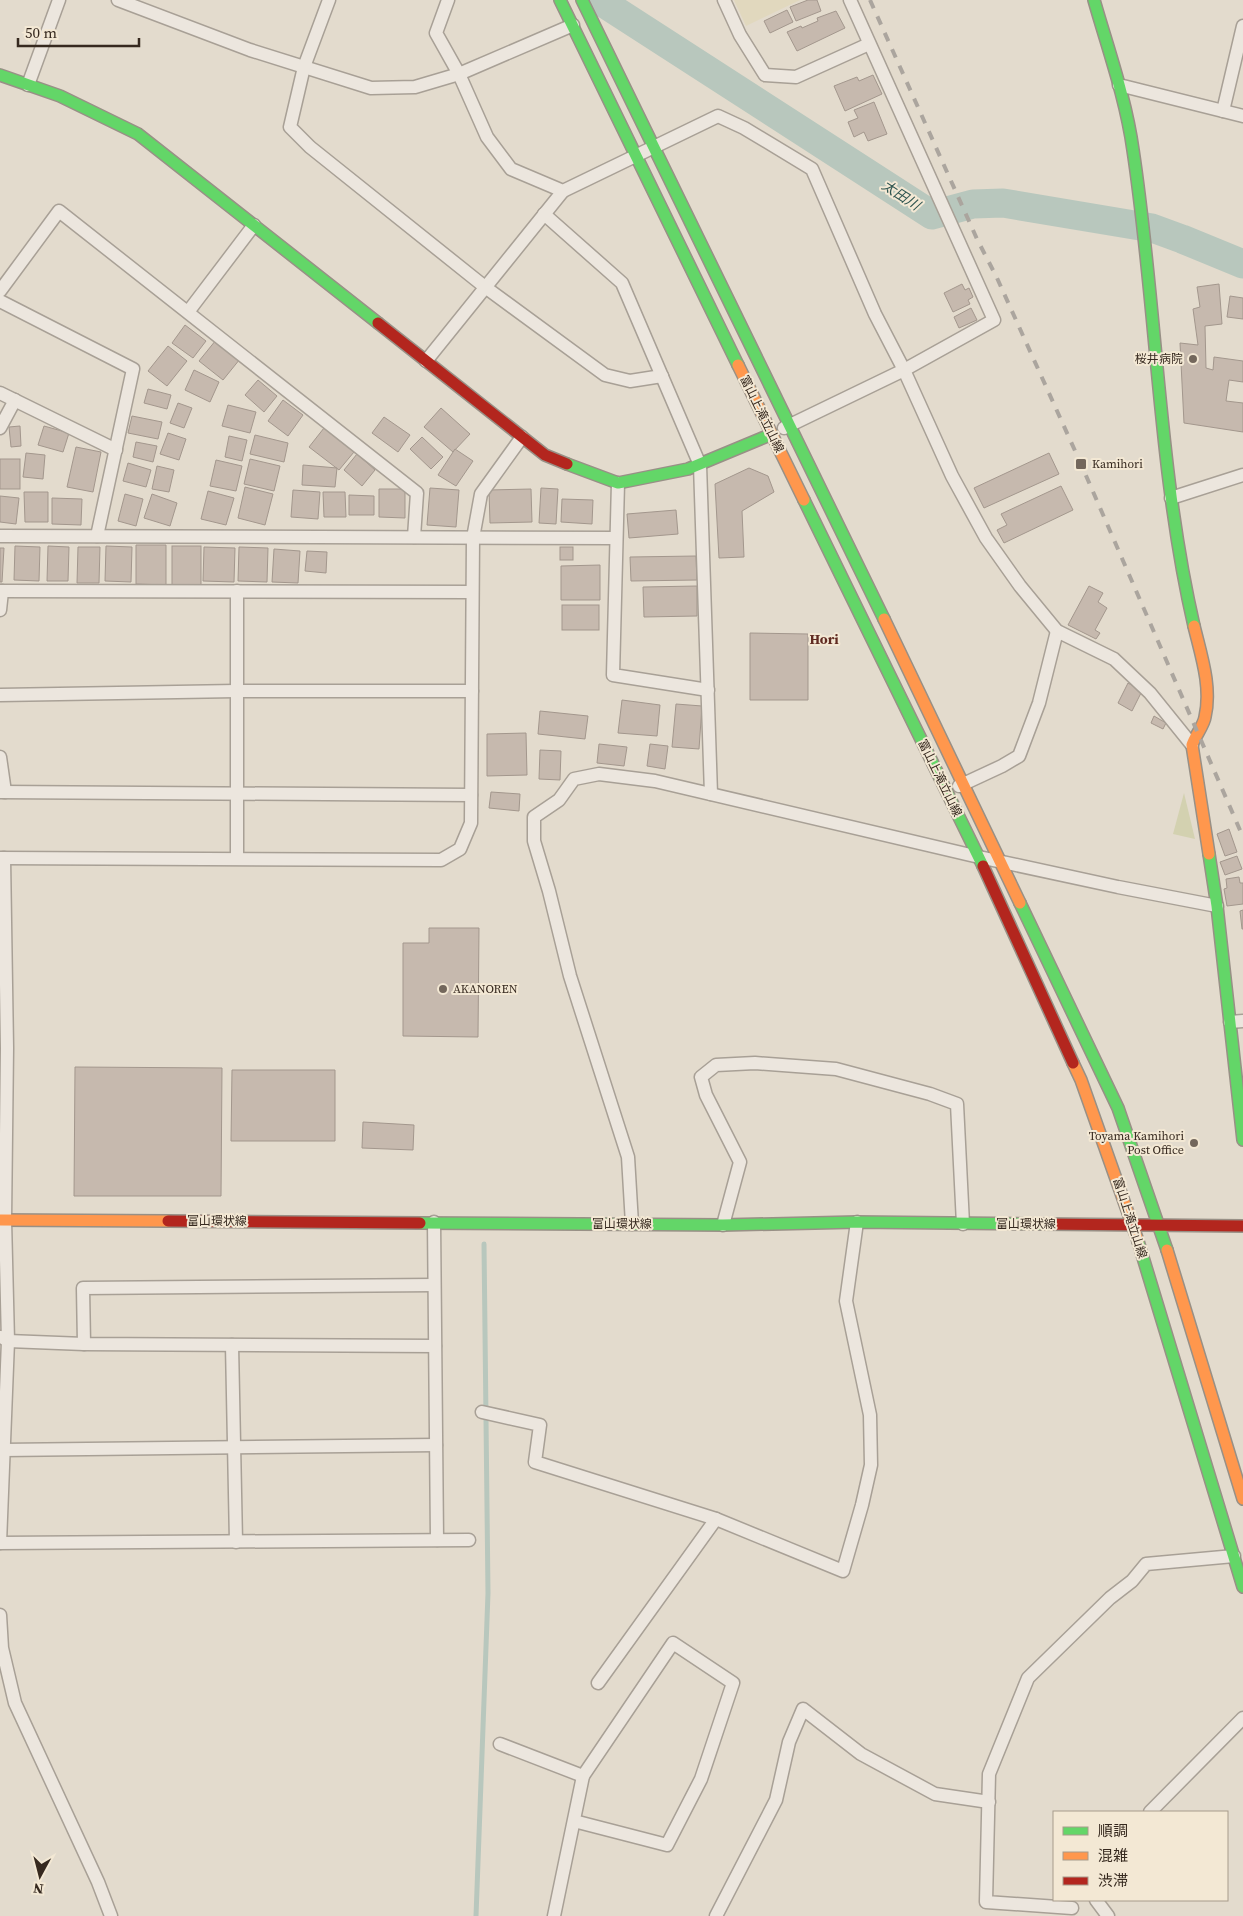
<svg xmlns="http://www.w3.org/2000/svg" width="1243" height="1916" viewBox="0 0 1243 1916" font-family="'Source Serif 4','Noto Sans JP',serif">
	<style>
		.farmland { fill: #e1d8be }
		.green { fill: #d3d1b0 }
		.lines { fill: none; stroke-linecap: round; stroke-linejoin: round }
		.stream { stroke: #b8c7bd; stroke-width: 5 }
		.river { stroke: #b8c7bd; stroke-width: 29 }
		.building { fill: #c6b9ae; stroke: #a3978d }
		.street-casing { stroke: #a8a096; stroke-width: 15 }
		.fast-casing { stroke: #989086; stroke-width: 14 }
		.slow-casing { stroke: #989086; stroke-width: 14 }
		.jam-casing { stroke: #989086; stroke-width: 14 }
		.street { stroke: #ece6de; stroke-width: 12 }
		.fast { stroke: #63d668; stroke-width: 11 }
		.slow { stroke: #ff974d; stroke-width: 11 }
		.jam { stroke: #b3261e; stroke-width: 11 }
		.rail { stroke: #aba59e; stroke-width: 4; stroke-dasharray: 9 9; stroke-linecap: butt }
		.poi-dot { fill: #73675c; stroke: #f3e8d4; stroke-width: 2 }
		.labels { text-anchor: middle; stroke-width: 4; stroke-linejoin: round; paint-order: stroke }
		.poi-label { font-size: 12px; fill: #36291f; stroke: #f3e8d4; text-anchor: end }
		.street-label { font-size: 12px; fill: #36291f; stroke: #f3e8d4 }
		.water-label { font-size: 14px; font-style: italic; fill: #2f5550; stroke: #f3e8d4 }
		.neighbourhood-label { font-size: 14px; font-weight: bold; fill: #602a21; stroke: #f3e8d4 }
	</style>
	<rect width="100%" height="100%" fill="#e3dbcd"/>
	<polygon class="farmland" points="734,0 800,0 746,26"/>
	<polygon class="green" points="1184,793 1195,839 1173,834"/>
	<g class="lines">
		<polyline class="stream" points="476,1916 488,1593 484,1244"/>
		<polyline class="river" points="599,0 932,215 973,204 1003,203 1152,228 1182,239 1243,264"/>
	</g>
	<g class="building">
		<polygon points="808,0 817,0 821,11 796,21 790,7"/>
		<polygon points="787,10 793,22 770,33 764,21"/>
		<polygon points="836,11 845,28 797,51 787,32 801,26 802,28 818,21 817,18"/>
		<polygon points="873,75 882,94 845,111 834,86 857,77 859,81"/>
		<polygon points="874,102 887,134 868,141 864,132 854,137 848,122 858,118 854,110"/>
		<polygon points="962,284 965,290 969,288 973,297 968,300 970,304 953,312 944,293"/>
		<polygon points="1219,284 1222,324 1205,326 1206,368 1213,370 1214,357 1243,361 1243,382 1229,380 1226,401 1243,403 1243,432 1184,423 1180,343 1198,345 1193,309 1200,307 1197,287"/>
		<polygon points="1230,296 1243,298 1243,319 1227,317"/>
		<polygon points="971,308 977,320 959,328 954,317"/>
		<polygon points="185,325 206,341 193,358 172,343"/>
		<polygon points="216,340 240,359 223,380 199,361"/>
		<polygon points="168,346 187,361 167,386 148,371"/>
		<polygon points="194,370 219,382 210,402 185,390"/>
		<polygon points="258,380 277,396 264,412 245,395"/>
		<polygon points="148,389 171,395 167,409 144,403"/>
		<polygon points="283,400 303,415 288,436 268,421"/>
		<polygon points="178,403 192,408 184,428 170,423"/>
		<polygon points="228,405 256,412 250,433 222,426"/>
		<polygon points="441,408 470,434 453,452 424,427"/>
		<polygon points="132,416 162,422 158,439 128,433"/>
		<polygon points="384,417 410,435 398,452 372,433"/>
		<polygon points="20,426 21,446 11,447 9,427"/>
		<polygon points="44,426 69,433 63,452 38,445"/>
		<polygon points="324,428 354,452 339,470 309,447"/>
		<polygon points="168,433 186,439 179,460 160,454"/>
		<polygon points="255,435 288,443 284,462 250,454"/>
		<polygon points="229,436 247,440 242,461 225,457"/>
		<polygon points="422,437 443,457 431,469 410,449"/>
		<polygon points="136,442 157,446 153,462 133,457"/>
		<polygon points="76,447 101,452 93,492 67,487"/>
		<polygon points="455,449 473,461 456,486 438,475"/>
		<polygon points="26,453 45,455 43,479 23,477"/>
		<polygon points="1049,453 1059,474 984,508 974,488"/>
		<polygon points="357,454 375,470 362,486 344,470"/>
		<rect x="0" y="459" width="20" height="30"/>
		<polygon points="250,459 280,466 274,491 244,484"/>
		<polygon points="216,460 242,466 236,491 210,486"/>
		<polygon points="128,463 151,470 146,487 123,481"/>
		<polygon points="303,465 337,468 335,487 302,485"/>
		<polygon points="157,466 174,470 169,492 152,489"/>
		<polygon points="749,468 768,476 774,492 742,511 744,557 719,558 715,484"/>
		<polygon points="1061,486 1073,510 1004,543 997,530 1007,525 1001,514"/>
		<polygon points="245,487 273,494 265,525 238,518"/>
		<polygon points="430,488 459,490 456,527 427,525"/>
		<polygon points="541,488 558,489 556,524 539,523"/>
		<polygon points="379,489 405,489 405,518 379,517"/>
		<polygon points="531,489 532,522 490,523 489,490"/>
		<polygon points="293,490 320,492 318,519 291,517"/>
		<polygon points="208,491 234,498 226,525 201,519"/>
		<polygon points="24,492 48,492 48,522 25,522"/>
		<polygon points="323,492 345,492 346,517 324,517"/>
		<polygon points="125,494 143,499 136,526 118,521"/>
		<polygon points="152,494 177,503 170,526 144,518"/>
		<polygon points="349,495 374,496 374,515 349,515"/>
		<polygon points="0,496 19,498 16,524 0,522"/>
		<polygon points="52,498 82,499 81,525 52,524"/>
		<polygon points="562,499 593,500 592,524 561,522"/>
		<polygon points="676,510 678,534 629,538 627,514"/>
		<polygon points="136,545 166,545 166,585 136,584"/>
		<polygon points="15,546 40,547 39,581 14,580"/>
		<polygon points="48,546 69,547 68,581 47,581"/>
		<polygon points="106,546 132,547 131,582 105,581"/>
		<rect x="172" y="546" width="29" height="39"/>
		<polygon points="78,547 100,547 99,583 77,583"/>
		<polygon points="204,547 235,548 234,582 203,581"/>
		<polygon points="239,547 268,548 267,582 238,581"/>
		<rect x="560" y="547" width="13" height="13"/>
		<polygon points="0,548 4,548 2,582 0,582"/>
		<polygon points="274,549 300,551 298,583 272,582"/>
		<polygon points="307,551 327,552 326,573 305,571"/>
		<polygon points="696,556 697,580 631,581 630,557"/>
		<polygon points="600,565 600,600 561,600 561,566"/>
		<polygon points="697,586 697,616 644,617 643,587"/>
		<polygon points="1089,586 1103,593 1098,602 1107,608 1095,630 1100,633 1096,639 1068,625"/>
		<rect x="562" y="605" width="37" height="25"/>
		<polygon points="750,633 808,634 808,700 750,700"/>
		<polygon points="1128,683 1142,691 1132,711 1118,703"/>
		<polygon points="622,700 660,705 657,736 618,733"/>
		<polygon points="676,704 702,706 699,749 672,747"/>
		<polygon points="540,711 588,716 585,739 538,734"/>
		<polygon points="1154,716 1166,723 1163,729 1151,723"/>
		<polygon points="526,733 527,775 487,776 487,734"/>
		<polygon points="599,744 627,747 624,766 597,763"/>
		<polygon points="650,744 668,746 665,769 647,766"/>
		<polygon points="540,750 561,751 560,780 539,779"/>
		<polygon points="491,792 520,794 519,811 489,808"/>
		<polygon points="1229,829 1237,852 1225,856 1217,834"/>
		<polygon points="1237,856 1242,869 1225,875 1220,862"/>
		<polygon points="1239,877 1240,883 1243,883 1243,904 1227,906 1224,889 1227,888 1226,879"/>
		<polygon points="1243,910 1243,929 1242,929 1240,911"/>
		<polygon points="429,928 479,928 478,1037 403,1036 403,943 429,943"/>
		<polygon points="75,1067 222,1068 221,1196 74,1196"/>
		<polygon points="232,1070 335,1070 335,1141 231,1141"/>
		<polygon points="363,1122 414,1125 413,1150 362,1148"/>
	</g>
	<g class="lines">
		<defs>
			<g id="street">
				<polyline points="118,0 250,50 371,88 415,87 459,74 573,25"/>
				<polyline points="329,0 304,67 290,127 310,147 485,287 605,375 630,381 662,376"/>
				<polyline points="448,0 436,33 459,74 487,137 511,169 563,191 718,116 744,128 812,169 875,314 904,370 952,476 986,538 1020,586 1057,631 1114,659 1150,693 1192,745"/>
				<polyline points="724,0 740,35 765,75 796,77 869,44"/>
				<polyline points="28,85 59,0"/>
				<polyline points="1119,85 1243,116"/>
				<polyline points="1223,111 1243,26"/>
				<polyline points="544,214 622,283 700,465 711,794"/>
				<polyline points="0,291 59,211 417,493 414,537"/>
				<polyline points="0,301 133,369 97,536"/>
				<polyline points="188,312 254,225"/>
				<polyline points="426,361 563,191"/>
				<polyline points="0,393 116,450"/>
				<polyline points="0,428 15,400"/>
				<polyline points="784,428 904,370 994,320 850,0"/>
				<polyline points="618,483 613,675 708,690"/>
				<polyline points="1171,498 1243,475"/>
				<polyline points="0,536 616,538"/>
				<polyline points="0,591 472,592"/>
				<polyline points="237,591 237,858"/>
				<polyline points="0,610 2,591"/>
				<polyline points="0,695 236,691 472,691"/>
				<polyline points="0,757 5,792"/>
				<polyline points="959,786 1002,766 1019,756 1039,703 1057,631"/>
				<polyline points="0,792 471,795"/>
				<polyline points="0,858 441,860 460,849 471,823 473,538 481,494 522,437"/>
				<polyline points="1230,1022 1243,1021"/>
				<polyline points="434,1222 437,1540"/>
				<polyline points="632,1224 628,1157 570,976 549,891 534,841 534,817 559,800 574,779 599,774 655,781 979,857 1118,887 1217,906"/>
				<polyline points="723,1225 740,1162 706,1095 701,1077 716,1065 755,1063 836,1069 930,1094 957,1104 963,1224"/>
				<polyline points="1,1337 8,1341 84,1344 435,1346"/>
				<polyline points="84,1344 83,1288 434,1285"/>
				<polyline points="232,1345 236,1542"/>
				<polyline points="482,1412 540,1425 535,1462 716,1519 843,1571 862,1505 871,1465 870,1415 846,1301 857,1222"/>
				<polyline points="3,1450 436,1445"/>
				<polyline points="0,1543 8,1341 5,1220 7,1048 4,858"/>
				<polyline points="0,1543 469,1540"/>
				<polyline points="0,1615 2,1648 15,1703 98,1882 111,1916"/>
				<polyline points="598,1683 716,1519"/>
				<polyline points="500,1744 583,1776"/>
				<polyline points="1150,1812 1243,1718"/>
				<polyline points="1096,1900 1108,1916"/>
				<polyline points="1072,1908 986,1902 989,1774 1028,1678 1110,1598 1132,1581 1146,1564 1234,1556"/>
				<polyline points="554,1916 583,1776 673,1643 733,1683 701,1779 667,1845 574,1821"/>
				<polyline points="716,1916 776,1800 789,1742 803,1709 861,1754 935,1794 989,1802"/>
			</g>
			<g id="fast">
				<polyline points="560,0 738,365"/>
				<polyline points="582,0 884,619"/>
				<path d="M 1094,0 C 1108,49 1126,99 1133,150 C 1157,308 1158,470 1194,626"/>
				<polyline points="0,75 60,96 138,134 378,323"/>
				<polyline points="567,464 618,483 688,469 772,434"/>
				<polyline points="804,500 983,866"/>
				<polyline points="1209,854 1217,906 1243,1140"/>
				<polyline points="1020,903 1118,1108 1167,1250"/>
				<polyline points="420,1223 723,1225 857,1222 1042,1224"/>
				<polyline points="1138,1241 1243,1587"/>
			</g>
			<g id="slow">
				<polyline points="738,365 804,500"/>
				<polyline points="884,619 1020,903"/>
				<path d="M 1194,626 C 1201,655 1212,687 1205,717 C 1204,725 1195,736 1192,745 L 1209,854"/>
				<polyline points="1073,1063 1081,1080 1138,1241"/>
				<polyline points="0,1220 168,1221"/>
				<polyline points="1167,1250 1243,1499"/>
			</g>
			<g id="jam">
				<polyline points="378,323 545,455 567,464"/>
				<polyline points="983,866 1073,1063"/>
				<polyline points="168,1221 420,1223"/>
				<polyline points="1042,1224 1243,1226"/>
			</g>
		</defs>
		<use href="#street" class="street-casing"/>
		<use href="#fast" class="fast-casing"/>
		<use href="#slow" class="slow-casing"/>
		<use href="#jam" class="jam-casing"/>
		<use href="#street" class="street"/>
		<use href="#fast" class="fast"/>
		<use href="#slow" class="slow"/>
		<use href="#jam" class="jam"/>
		<polyline class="rail" points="870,0 977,239 997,278 1081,464 1243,837"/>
	</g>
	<g class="poi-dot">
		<circle cx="1193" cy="359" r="5"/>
		<rect x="1075" y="458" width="12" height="12" rx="2.5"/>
		<circle cx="443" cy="989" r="5"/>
		<circle cx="1194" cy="1143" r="5"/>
	</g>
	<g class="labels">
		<g class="poi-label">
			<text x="1183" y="363">桜井病院</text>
			<text x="1092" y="468" text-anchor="start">Kamihori</text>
			<text x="453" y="993" text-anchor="start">AKANOREN</text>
			<text x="1184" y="1140">Toyama Kamihori<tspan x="1184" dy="14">Post Office</tspan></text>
		</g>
		<g class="street-label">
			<text transform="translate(762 414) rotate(64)" y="4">富山上滝立山線</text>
			<text transform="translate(940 778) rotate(64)" y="4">富山上滝立山線</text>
			<text transform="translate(1130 1218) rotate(72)" y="4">富山上滝立山線</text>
			<text x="217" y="1225">富山環状線</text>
			<text x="622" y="1228">富山環状線</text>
			<text x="1026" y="1228">富山環状線</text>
		</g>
		<g class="water-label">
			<text transform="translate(901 195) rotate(33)" y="5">太田川</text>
		</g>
		<g class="neighbourhood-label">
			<text x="824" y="644">Hori</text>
		</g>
	</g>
	<rect x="1053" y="1811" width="175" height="90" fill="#f3e8d4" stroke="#a79c8c"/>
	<rect x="1063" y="1827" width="25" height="8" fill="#63d668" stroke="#a79c8c"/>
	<text x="1098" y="1836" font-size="15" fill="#36291f">順調</text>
	<rect x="1063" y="1852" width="25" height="8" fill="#ff974d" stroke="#a79c8c"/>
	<text x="1098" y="1861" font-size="15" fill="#36291f">混雑</text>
	<rect x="1063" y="1877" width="25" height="8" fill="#b3261e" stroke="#a79c8c"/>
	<text x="1098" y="1886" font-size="15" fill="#36291f">渋滞</text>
	<g transform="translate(40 1876) rotate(187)" stroke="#f3e8d4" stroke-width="4" paint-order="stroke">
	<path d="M0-4L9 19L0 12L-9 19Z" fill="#36291f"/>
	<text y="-8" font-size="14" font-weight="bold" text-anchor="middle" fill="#36291f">N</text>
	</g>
	<path d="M18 38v8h121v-8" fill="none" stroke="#36291f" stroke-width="2.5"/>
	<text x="25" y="38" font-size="15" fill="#36291f" stroke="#f3e8d4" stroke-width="4" paint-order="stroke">50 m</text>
</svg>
